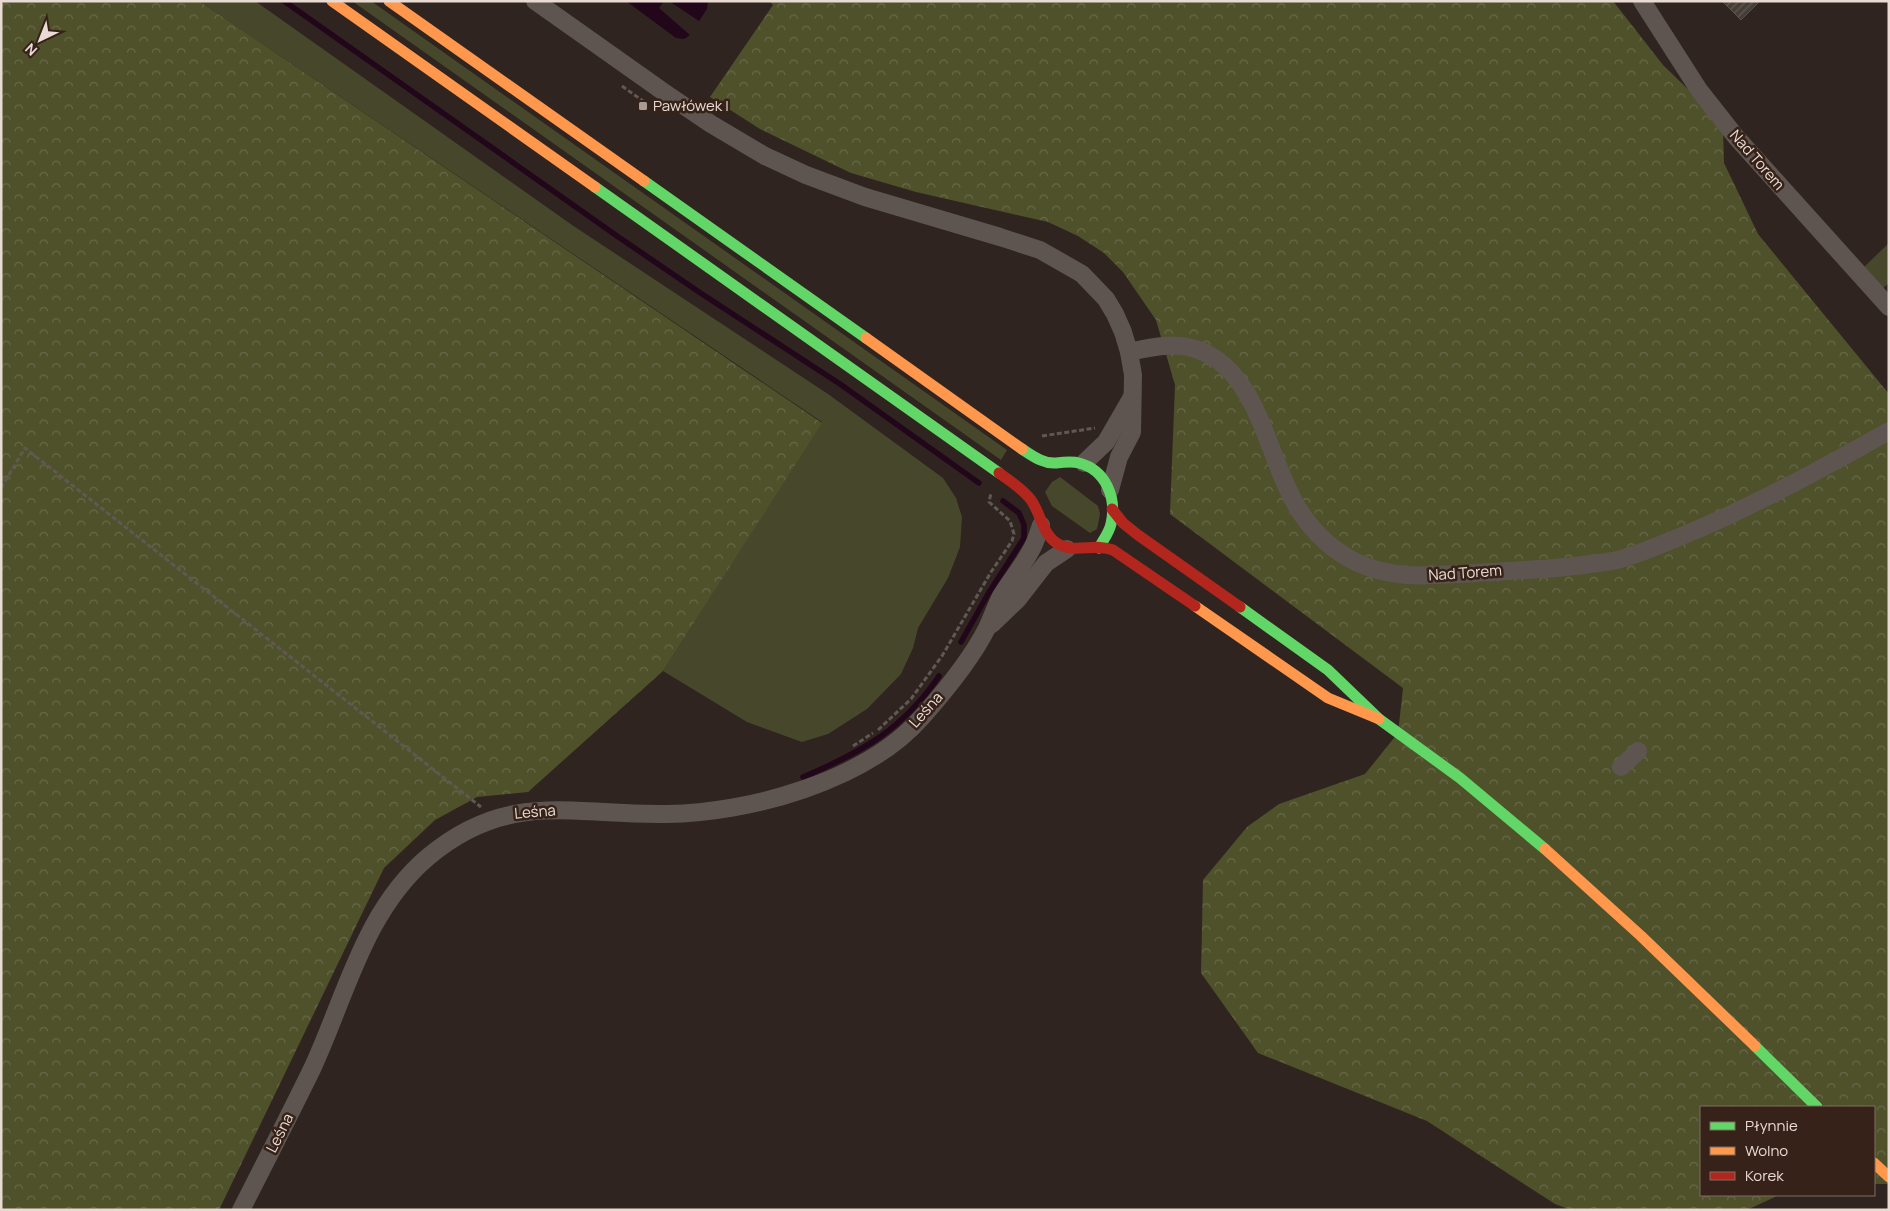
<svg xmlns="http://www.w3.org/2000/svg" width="1890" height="1211" viewBox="0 0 1890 1211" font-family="Manrope,sans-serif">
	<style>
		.green { fill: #47482b }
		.forest { fill: url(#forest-crowns) }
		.water { fill: #22061a }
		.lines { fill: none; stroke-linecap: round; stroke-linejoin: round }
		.stream { stroke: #22061a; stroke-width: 5.5 }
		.building { fill: url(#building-hatch); stroke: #585049 }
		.path { stroke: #615854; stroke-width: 3; stroke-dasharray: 5 2.5; stroke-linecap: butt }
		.street { stroke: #5e5551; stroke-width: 18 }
		.fast { stroke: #63d668; stroke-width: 11 }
		.slow { stroke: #ff974d; stroke-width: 11 }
		.jam { stroke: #b3261e; stroke-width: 11 }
		.poi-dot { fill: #a89b95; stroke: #362218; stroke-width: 2 }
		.labels { text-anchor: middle; stroke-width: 5; stroke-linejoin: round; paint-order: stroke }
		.poi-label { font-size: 15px; fill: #e9dbd4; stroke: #362218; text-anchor: start }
		.street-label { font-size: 15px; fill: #e9dbd4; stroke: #362218 }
	</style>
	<defs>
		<pattern id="forest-crowns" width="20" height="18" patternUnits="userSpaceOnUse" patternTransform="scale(1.25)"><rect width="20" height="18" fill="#4f512b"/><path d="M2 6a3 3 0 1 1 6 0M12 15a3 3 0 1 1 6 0" fill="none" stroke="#686949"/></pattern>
		<pattern id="building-hatch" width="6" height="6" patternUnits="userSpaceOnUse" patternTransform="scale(1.25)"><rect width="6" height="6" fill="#453e37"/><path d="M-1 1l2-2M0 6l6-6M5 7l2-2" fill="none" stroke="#605953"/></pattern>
	</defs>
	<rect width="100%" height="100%" fill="#2f241f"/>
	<g class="green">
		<polygon points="199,1 255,1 572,225 828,394 943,478 956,498 962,517 960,547 948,578 918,628 913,648 901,674 867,709 828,734 802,742 747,722 663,671 822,422"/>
		<polygon points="352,1 371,1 1007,450 1001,460"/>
		<polygon points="1889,243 1889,283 1881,290 1863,268"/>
		<polygon points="1060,477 1098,506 1100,514 1097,529 1090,533 1052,506 1045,492 1052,482"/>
	</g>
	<g class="forest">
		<polygon points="1,1 199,1 822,423 663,671 528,792 477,797 435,820 384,868 219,1210 1,1210"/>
		<polygon points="769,1 1613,1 1663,65 1697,98 1723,130 1724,163 1758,234 1889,394 1889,1184 1874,1184 1874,1107 1701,1107 1701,1195 1779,1195 1747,1210 1571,1210 1555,1204 1427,1121 1258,1053 1201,973 1203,880 1247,827 1279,804 1365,774 1398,733 1403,688 1170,514 1175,385 1156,320 1123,272 1104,253 1078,236 1048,222 916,192 851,173 760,129 710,97 773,5"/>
	</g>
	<g class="water">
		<polygon points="626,1 664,1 659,8 690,35 684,39 676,38"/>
		<polygon points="669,1 708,1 707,9 699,21"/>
	</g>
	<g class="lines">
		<g class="stream">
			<polyline points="284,1 617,236 699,292 840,384 979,483"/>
			<polyline points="961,642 988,594 1024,538 1024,525 1019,513 1003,501"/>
			<path d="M 803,777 C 862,752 902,730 939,676"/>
		</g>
	</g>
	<polygon class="building" points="1722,1 1760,1 1741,20"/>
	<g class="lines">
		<g class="path">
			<polyline points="622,86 643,101"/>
			<polyline points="1042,436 1095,428"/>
			<polyline points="1,488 25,448 481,807"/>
			<polyline points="878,730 911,699 942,656 991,572 1012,541 1014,534 1010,521 989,502 991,493"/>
			<polyline points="853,746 873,733"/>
		</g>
		<g class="street">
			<polyline points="535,1 668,95 711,124 765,156 806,175 865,197 1000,237 1040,250 1082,274 1106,299 1115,314 1123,332 1129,352 1133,375 1132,432 1119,457 1110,490"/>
			<polyline points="1642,1 1699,90 1736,137 1889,307"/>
			<path d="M 1129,352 C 1148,348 1169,343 1188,347 C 1259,362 1266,459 1299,510 C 1313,532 1332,550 1356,562 C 1395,581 1434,575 1476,573 C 1514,570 1552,570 1590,564 C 1599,563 1608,562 1617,560 C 1643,553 1669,541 1694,531 C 1761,502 1825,467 1889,431"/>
			<polyline points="1084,463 1106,442 1132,397"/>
			<polyline points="992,624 1018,599 1046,563 1067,549"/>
			<polyline points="1621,767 1638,751"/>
			<path d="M 241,1210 C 265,1163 289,1116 312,1069 C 346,996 364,911 428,857 C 509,789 573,816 667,814 C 749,813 866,781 922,717 C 946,690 971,660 987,628 C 992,617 996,606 1001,596 C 1010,581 1022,567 1030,552 C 1035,544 1038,534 1041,525"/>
		</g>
		<g class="fast">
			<polyline points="644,181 866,338"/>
			<polyline points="595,187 999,473"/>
			<path d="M 1022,449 C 1033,456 1043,464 1056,463 C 1064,462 1072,461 1079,463 C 1106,470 1117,498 1111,524 C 1109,533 1103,540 1099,548"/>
			<polyline points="1240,607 1328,670 1379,719 1460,778 1545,849"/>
			<polyline points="1755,1046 1817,1107"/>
		</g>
		<g class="slow">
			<polyline points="332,1 595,187"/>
			<polyline points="389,1 644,181"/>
			<polyline points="866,338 1022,449"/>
			<polyline points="1195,606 1328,698 1379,719"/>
			<polyline points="1545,849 1641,936 1755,1046"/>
			<polyline points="1874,1163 1889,1177"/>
		</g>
		<g class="jam">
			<path d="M 999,473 C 1010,481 1023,489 1031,500 C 1042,515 1042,536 1060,545 C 1077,553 1095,543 1113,550 L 1195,606"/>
			<polyline points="1112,509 1123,523 1138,535 1240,607"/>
		</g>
	</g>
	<rect class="poi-dot" x="638" y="101" width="10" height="10" rx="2.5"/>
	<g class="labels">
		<g class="poi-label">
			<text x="653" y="111">Pawłówek I</text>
		</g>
		<g class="street-label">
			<text transform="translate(1757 160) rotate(49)" y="5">Nad Torem</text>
			<text transform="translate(1465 573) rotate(-4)" y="5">Nad Torem</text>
			<text transform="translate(926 710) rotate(-48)" y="5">Leśna</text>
			<text transform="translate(535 812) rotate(-5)" y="5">Leśna</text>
			<text transform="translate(280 1133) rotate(-63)" y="5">Leśna</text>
		</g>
	</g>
	<rect width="1890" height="1211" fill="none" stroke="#e9dbd4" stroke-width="5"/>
	<rect x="1700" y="1106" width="175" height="90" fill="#362218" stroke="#7e6c63"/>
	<rect x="1710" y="1122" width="25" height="8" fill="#63d668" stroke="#7e6c63"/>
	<text x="1745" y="1131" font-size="15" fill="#e9dbd4">Płynnie</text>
	<rect x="1710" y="1147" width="25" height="8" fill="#ff974d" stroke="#7e6c63"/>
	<text x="1745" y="1156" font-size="15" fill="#e9dbd4">Wolno</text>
	<rect x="1710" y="1172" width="25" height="8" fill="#b3261e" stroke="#7e6c63"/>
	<text x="1745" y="1181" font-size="15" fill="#e9dbd4">Korek</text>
	<g transform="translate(40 40) rotate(223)" stroke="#362218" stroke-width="4" paint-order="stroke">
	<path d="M0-4L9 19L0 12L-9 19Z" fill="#e9dbd4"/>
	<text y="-8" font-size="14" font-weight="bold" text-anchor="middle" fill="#e9dbd4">N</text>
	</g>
</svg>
